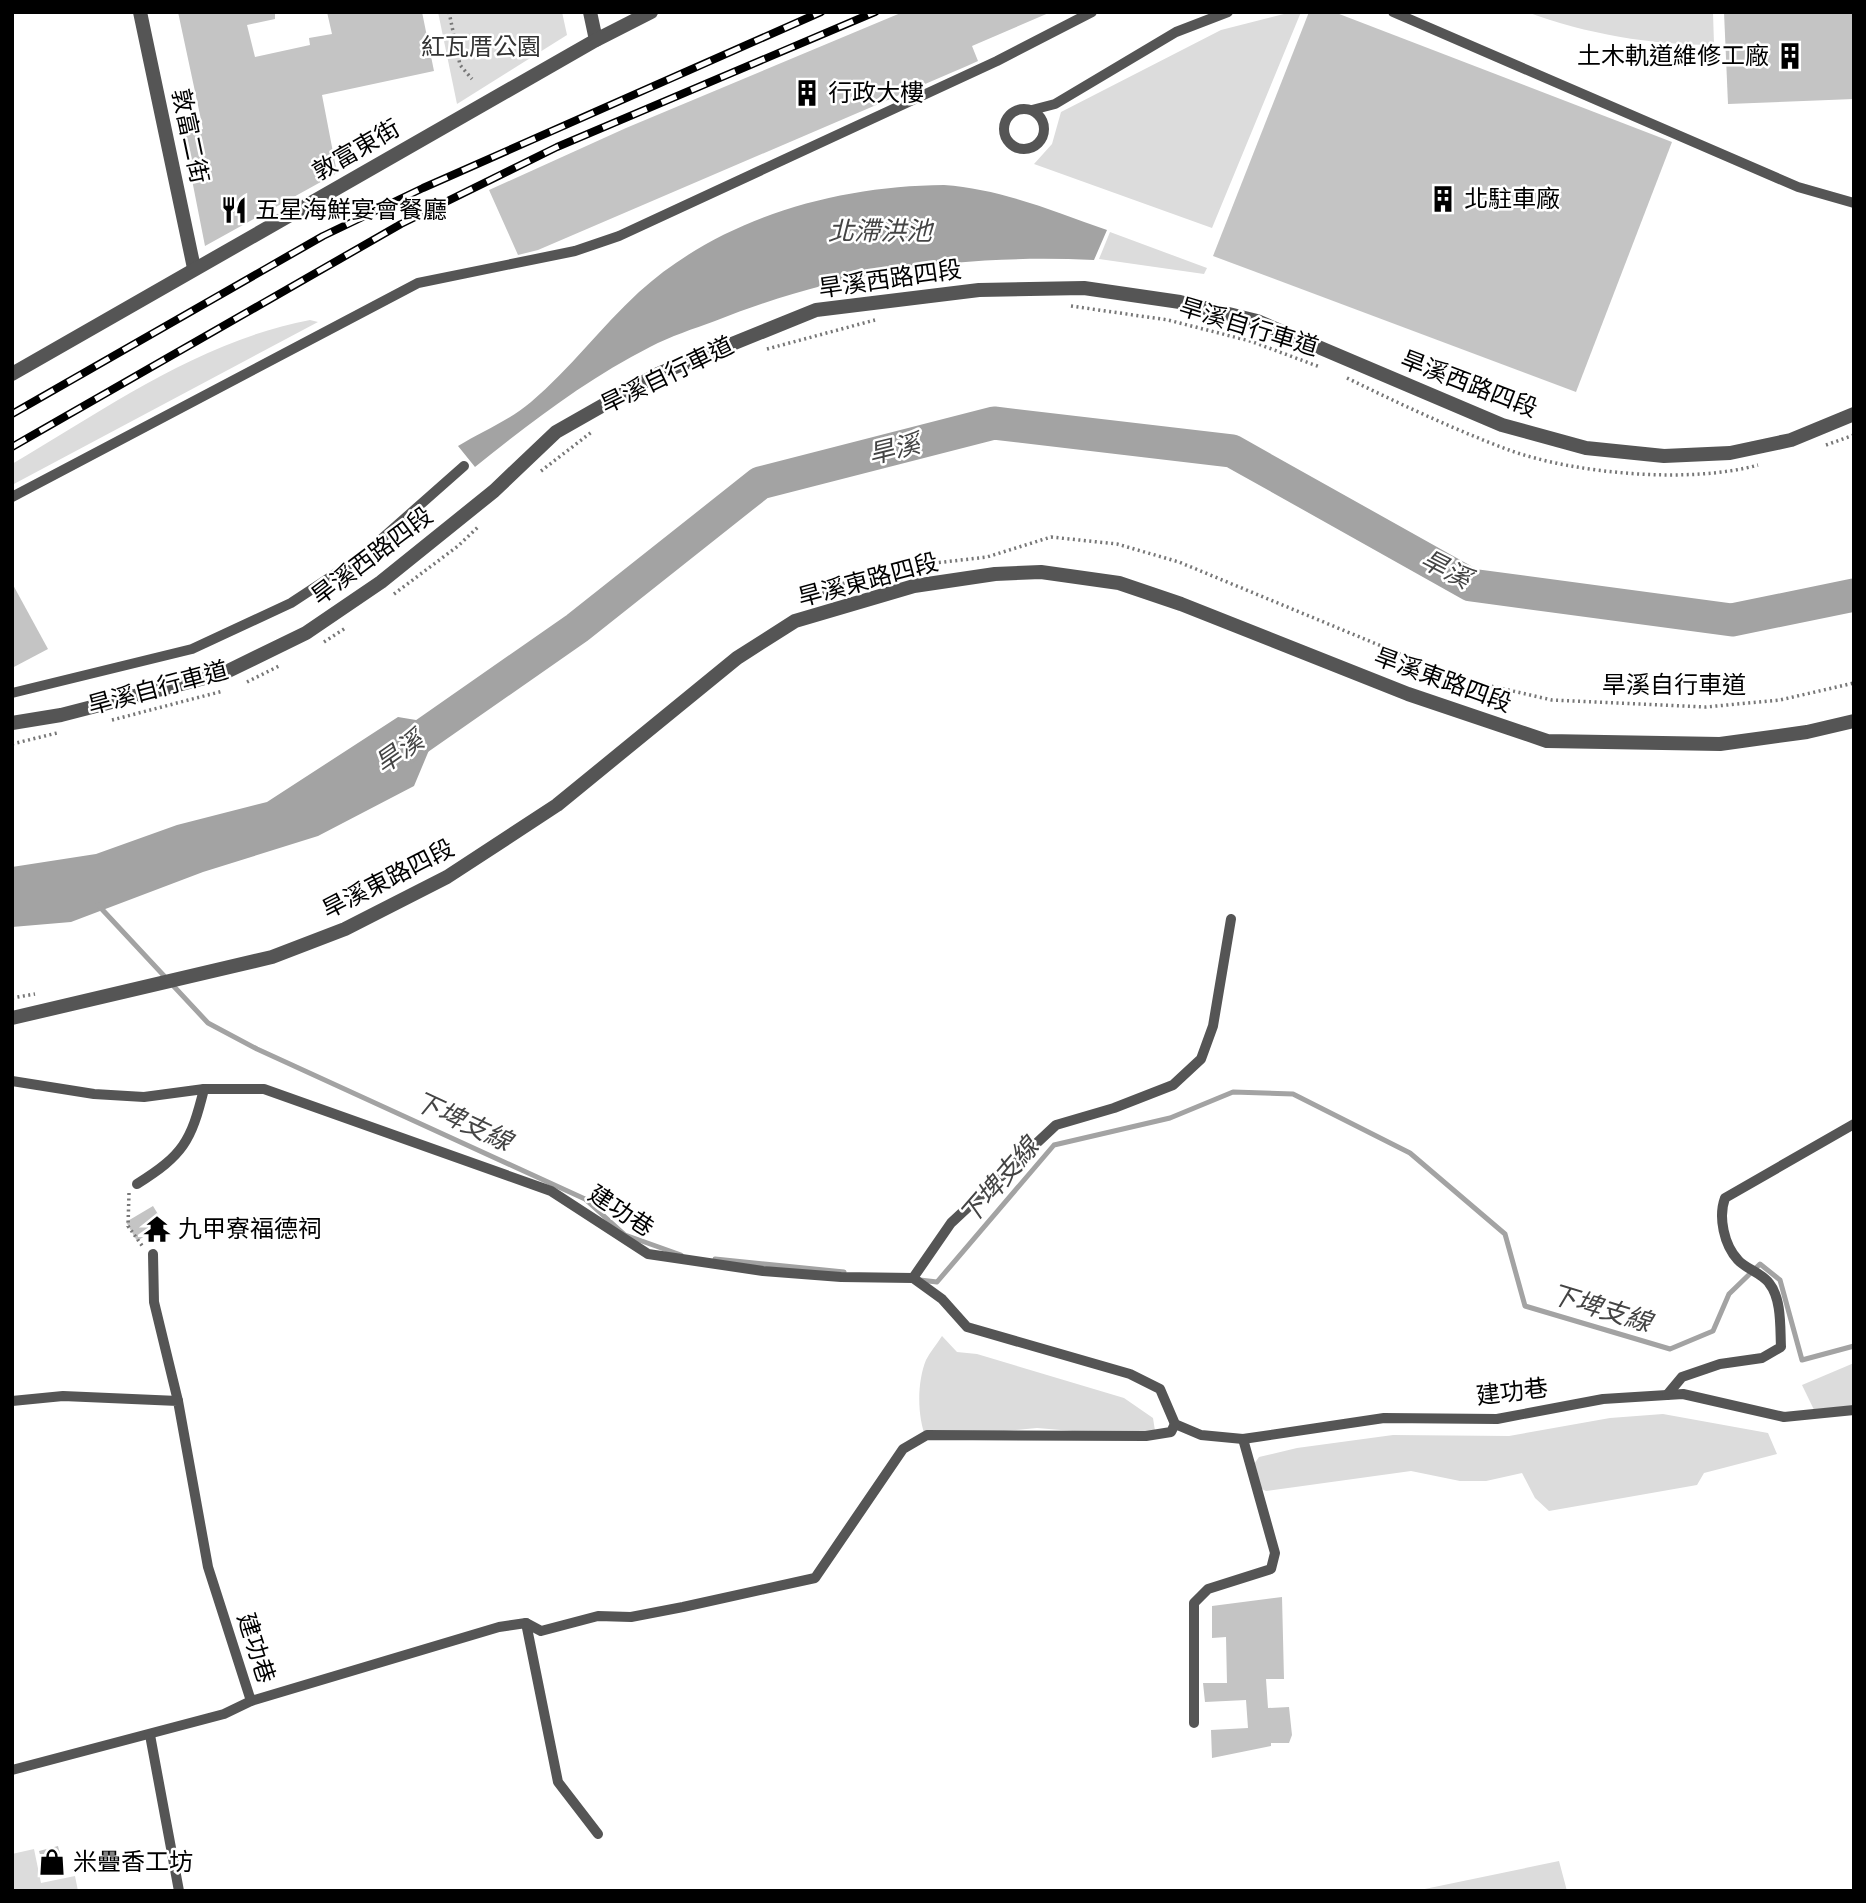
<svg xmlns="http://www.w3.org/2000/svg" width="1866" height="1903" viewBox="0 0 1866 1903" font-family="Barlow,'Noto Sans TC',sans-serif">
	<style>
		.green { fill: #dcdcdc }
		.water { fill: #a3a3a3 }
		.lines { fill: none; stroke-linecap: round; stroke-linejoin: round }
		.stream { stroke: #a3a3a3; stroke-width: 5 }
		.river { stroke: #a3a3a3; stroke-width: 33 }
		.building { fill: #c4c4c4 }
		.path { stroke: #777; stroke-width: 3.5; stroke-dasharray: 2 3.5; stroke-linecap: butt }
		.service { stroke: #555; stroke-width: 10 }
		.minor { stroke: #555; stroke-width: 14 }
		.rail-casing { stroke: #000; stroke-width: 8 }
		.rail { stroke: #fff; stroke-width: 5; stroke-dasharray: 16; stroke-linecap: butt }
		.labels { text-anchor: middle; stroke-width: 5; stroke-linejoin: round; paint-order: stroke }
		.park-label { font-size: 24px; fill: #333; stroke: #fff }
		.poi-label { font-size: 24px; fill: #000; stroke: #fff; text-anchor: start }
		.street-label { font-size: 24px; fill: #000; stroke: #fff }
		.water-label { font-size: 26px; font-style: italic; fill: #444; stroke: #fff }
	</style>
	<rect width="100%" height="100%" fill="#fff"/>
	<g class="green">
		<polygon points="438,12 562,12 567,35 457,104"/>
		<polygon points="1292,12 1301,12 1212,228 1034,164 1052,144 1061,112 1221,30"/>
		<path d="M 1527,12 L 1713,12 L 1714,45 C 1651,45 1586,34 1527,12 Z"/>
		<polygon points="1110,232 1207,268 1204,274 1099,259"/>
		<path d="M 310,320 L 318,322 L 12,485 L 12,464 C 107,408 200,341 310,320 Z"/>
		<path d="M 942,1336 L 957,1352 L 977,1354 L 1124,1398 L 1153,1418 L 1155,1431 L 1109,1434 L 1037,1428 L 926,1438 C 917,1416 917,1382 926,1360 C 930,1352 937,1344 942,1336 Z"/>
		<polygon points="1854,1363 1854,1413 1817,1416 1802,1385"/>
		<polygon points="1663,1414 1768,1433 1777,1454 1704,1473 1697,1485 1549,1511 1535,1498 1522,1473 1486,1481 1460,1481 1411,1471 1266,1491 1258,1487 1252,1467 1259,1457 1297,1448 1393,1435 1509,1436 1610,1418"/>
		<polygon points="34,1849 41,1883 75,1876 78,1891 12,1891 12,1854"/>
		<polygon points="1559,1861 1567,1891 1415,1891"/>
	</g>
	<g class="water">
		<path d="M 944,185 C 1001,189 1053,211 1107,230 L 1094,260 C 959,254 840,271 715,321 C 693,329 671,336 650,347 C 587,379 531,422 475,467 L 458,446 C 481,432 510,420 531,402 C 570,369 601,327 639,292 C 721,218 835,186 944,185 Z"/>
		<polygon points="398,717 440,724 414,786 318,836 203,872 71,922 12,927 12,867 96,854 177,825 267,802"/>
	</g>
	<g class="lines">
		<g class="stream">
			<polyline points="98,905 208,1023 257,1049 585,1199 625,1235 681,1255"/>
			<polyline points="715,1259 844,1272"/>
			<polyline points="920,1280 937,1282 1054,1145 1170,1118 1233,1092 1293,1094 1410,1153 1505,1234 1525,1306 1670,1349 1713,1331 1729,1294 1760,1264 1780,1280 1802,1360 1854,1346"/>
		</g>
		<polyline class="river" points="402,750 577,628 760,483 994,423 1232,451 1471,585 1732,620 1854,595"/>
	</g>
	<g class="building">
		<polygon points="178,12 275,12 275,19 247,25 255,57 310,45 309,38 332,34 327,12 422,12 434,71 322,95 337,173 205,246 183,134 203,129"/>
		<polygon points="903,12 1051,12 972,46 978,61 967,66 538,250 518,255 489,190 626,128"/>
		<polygon points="1309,12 1334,12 1672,142 1576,392 1213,256"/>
		<polygon points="1724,12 1854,12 1854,99 1728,104"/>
		<polygon points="12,583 48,649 12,668"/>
		<polygon points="153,1206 164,1224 137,1241 126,1222"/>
		<polygon points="1282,1597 1284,1679 1266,1679 1268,1708 1289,1707 1292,1735 1289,1743 1271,1743 1271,1746 1212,1758 1211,1730 1248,1728 1246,1700 1205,1702 1203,1683 1227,1683 1226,1637 1212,1638 1212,1606"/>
		<polygon points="58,1846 65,1873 46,1877 39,1851"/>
	</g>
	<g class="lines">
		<g class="path">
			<polyline points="449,12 460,65 472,79"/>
			<polyline points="1071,306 1168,320 1250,341 1320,367"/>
			<polyline points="767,349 875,320"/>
			<path d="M 1347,378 C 1400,404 1453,429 1509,450 C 1575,474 1691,484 1758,465"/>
			<polyline points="1826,445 1854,435"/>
			<polyline points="541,471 593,431"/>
			<polyline points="394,594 458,546 478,527"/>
			<polyline points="818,596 838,585 900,567 987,557 1051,537 1117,544 1179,562 1403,655 1482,684 1552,700 1706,707 1780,700 1854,683"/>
			<polyline points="324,642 347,627"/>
			<polyline points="247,682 281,665"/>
			<polyline points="112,720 223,691"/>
			<polyline points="12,744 57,733"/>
			<polyline points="12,998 35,994"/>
			<polyline points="129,1193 128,1226 143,1247"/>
		</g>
		<g class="service">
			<polyline points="1393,12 1798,187 1854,203"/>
			<circle cx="1024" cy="129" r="20"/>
			<polyline points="1032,110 1055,104 1176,32 1228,12"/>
			<polyline points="12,497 418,283 575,251 619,236 997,61 1092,12"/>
			<polyline points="12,693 192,649 291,603 361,557 464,466"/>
			<polyline points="12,1081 94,1094 144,1097 204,1089 264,1089 551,1191 648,1254 763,1271 841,1277 913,1278 942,1299 967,1327 1130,1374 1160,1389 1175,1424 1201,1435 1243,1439 1384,1418 1497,1419 1603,1399 1683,1394 1784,1417 1854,1410"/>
			<path d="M 137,1184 C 183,1155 191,1142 204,1089"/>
			<polyline points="153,1254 154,1302 178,1401"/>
			<polyline points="913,1278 951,1223 1056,1125 1114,1108 1173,1085 1201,1059 1213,1026 1231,919"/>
			<path d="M 1667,1395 L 1682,1377 L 1720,1364 L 1762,1358 L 1781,1347 C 1780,1328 1782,1299 1769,1283 C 1762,1273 1746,1269 1738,1260 C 1724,1245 1718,1217 1725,1198 L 1854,1124"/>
			<polyline points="12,1401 63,1396 178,1401 208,1567 251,1701"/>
			<polyline points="526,1623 558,1782 598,1834"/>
			<polyline points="1194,1723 1194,1603 1208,1589 1271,1569 1275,1553 1243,1439"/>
			<polyline points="150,1735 179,1891"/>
			<polyline points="12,1770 224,1714 251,1701 499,1627 526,1623 541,1631 598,1616 631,1617 683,1607 815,1578 903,1449 927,1435 1146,1436 1171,1432 1175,1424"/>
		</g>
		<g class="minor">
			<polyline points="140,12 194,268"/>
			<polyline points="590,12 596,40"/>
			<polyline points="12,374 596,40 651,12"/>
			<polyline points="12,723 61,715 224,673 306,633 381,582 494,491 556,432 658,374 816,310 979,290 1084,288 1180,302 1257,321 1502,425 1586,448 1664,456 1730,453 1791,440 1854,414"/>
			<polyline points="12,1018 272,957 345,929 447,877 557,805 737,658 795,621 914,586 995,574 1041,572 1119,583 1181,604 1408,694 1547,741 1720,744 1807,732 1854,721"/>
		</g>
		<defs>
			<g id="rail">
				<polyline points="12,414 323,236 423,188 821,12"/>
				<polyline points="12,447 401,224 557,147 875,12"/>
			</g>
		</defs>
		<use href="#rail" class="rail-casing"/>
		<use href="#rail" class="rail"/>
	</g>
	<defs>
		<symbol id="building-bare" viewBox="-9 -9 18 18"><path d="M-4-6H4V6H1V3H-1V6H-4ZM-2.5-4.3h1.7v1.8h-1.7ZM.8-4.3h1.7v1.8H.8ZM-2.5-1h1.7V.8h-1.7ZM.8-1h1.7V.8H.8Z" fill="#000" stroke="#fff" stroke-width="2.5" paint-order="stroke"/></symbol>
		<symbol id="restaurant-bare" viewBox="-9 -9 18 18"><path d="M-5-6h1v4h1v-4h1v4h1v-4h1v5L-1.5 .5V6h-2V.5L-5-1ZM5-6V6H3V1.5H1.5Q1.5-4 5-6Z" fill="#000" stroke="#fff" stroke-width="2.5" paint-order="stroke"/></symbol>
		<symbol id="temple-bare" viewBox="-9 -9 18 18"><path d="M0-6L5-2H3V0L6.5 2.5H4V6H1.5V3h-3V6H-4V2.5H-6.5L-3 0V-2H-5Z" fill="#000" stroke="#fff" stroke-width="2.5" paint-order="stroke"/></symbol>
		<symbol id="shop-bare" viewBox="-9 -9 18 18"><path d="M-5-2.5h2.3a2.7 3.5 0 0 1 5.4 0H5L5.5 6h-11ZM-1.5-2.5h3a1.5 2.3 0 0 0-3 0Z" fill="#000" stroke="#fff" stroke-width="2.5" paint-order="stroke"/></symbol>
	</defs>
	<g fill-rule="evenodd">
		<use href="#building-bare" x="1771" y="37" width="38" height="38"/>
		<use href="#building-bare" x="788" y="74" width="38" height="38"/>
		<use href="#building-bare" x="1424" y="180" width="38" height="38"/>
		<use href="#restaurant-bare" x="215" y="191" width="38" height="38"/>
		<use href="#temple-bare" x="138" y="1210" width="38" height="38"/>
		<use href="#shop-bare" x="33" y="1843" width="38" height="38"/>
	</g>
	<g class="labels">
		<g class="park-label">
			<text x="481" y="55">紅瓦厝公園</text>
		</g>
		<g class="poi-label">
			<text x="1769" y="64" text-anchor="end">土木軌道維修工廠</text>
			<text x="828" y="101">行政大樓</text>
			<text x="1464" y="207">北駐車廠</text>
			<text x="255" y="218">五星海鮮宴會餐廳</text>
			<text x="178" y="1237">九甲寮福德祠</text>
			<text x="73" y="1870">米疊香工坊</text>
		</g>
		<g class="street-label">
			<text transform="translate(190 136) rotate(78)" y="8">敦富二街</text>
			<text transform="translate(356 150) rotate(-30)" y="8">敦富東街</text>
			<text transform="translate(890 279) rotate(-8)" y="8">旱溪西路四段</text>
			<text transform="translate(1249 327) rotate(17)" y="8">旱溪自行車道</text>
			<text transform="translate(667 375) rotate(-26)" y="8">旱溪自行車道</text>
			<text transform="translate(1469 384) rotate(21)" y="8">旱溪西路四段</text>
			<text transform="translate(372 556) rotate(-37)" y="8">旱溪西路四段</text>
			<text transform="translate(868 580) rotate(-15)" y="8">旱溪東路四段</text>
			<text transform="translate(1443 680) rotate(20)" y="8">旱溪東路四段</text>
			<text x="1674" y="693">旱溪自行車道</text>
			<text transform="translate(158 688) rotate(-15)" y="8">旱溪自行車道</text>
			<text transform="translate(388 879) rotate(-27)" y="8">旱溪東路四段</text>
			<text transform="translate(621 1211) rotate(33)" y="8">建功巷</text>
			<text transform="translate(1512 1392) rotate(-7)" y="8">建功巷</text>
			<text transform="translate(256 1648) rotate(72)" y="8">建功巷</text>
		</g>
		<g class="water-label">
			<text x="880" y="240">北滯洪池</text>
			<text transform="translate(894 449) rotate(-14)" y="9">旱溪</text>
			<text transform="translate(1446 569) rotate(27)" y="9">旱溪</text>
			<text transform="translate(399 752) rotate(-35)" y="9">旱溪</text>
			<text transform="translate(463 1121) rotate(25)" y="9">下埤支線</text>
			<text transform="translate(999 1181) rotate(-49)" y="9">下埤支線</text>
			<text transform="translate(1601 1308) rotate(17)" y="9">下埤支線</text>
		</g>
	</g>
	<rect width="1866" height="1903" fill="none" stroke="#000000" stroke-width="28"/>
</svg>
